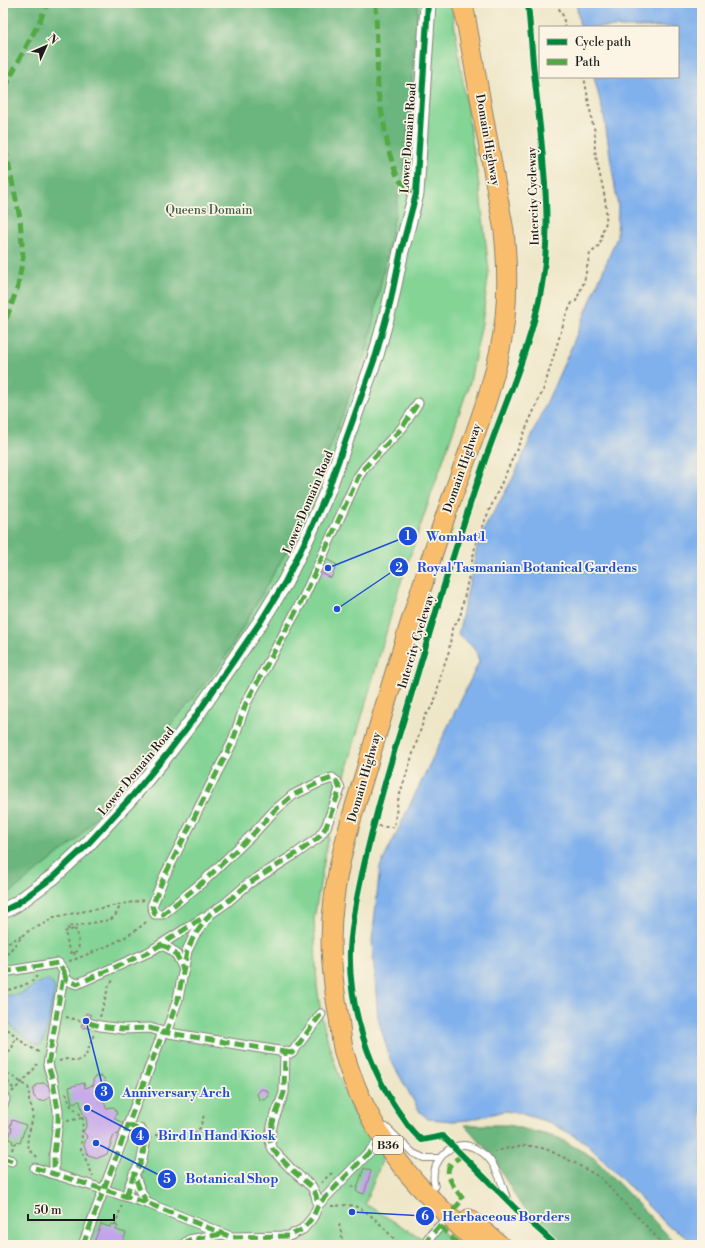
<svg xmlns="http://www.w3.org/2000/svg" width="705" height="1248" viewBox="0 0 705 1248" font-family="'Libre Bodoni',serif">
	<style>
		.green { fill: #83d495; stroke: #507858 }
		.forest { fill: #6ab67e; stroke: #43694d }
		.water { fill: #81b1ec; stroke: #4e6684 }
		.building { fill: #c3a4ea }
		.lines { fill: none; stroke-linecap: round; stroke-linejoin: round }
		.service-casing { stroke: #858172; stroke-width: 8 }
		.pedestrian-casing { stroke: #858172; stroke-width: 11 }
		.tertiary-casing { stroke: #858172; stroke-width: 17 }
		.primary-casing { stroke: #858172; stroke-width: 21 }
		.path { stroke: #858172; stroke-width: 2; stroke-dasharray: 3 3; stroke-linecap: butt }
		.service { stroke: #fff; stroke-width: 6 }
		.pedestrian { stroke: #fff; stroke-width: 9 }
		.tertiary { stroke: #fff; stroke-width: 15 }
		.primary { stroke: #f9be6d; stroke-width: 19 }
		.quiet { stroke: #52a943; stroke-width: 5; stroke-dasharray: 10 5; stroke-linecap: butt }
		.cycleway-casing { stroke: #fcf5e5; stroke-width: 8 }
		.cycleway { stroke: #00873e; stroke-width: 6 }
		.labels { text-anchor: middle; stroke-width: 3.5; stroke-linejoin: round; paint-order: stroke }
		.shield { fill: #fcf5e5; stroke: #5f5d58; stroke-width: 1 }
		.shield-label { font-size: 11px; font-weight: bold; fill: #1c1c1c }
		.street-label { font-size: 12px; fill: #1c1c1c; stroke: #fcf5e5 }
		.park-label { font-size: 12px; fill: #405c46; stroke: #fcf5e5 }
		.leader { fill: none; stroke: #1d4ed8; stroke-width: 1.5 }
		.callout-dot { fill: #1d4ed8; stroke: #fcf5e5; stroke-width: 1.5 }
		.mark-label { font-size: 12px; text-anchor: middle; font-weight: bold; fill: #fff }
		.callout-label { font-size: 13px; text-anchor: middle; font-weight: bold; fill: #1d4ed8; stroke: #fcf5e5; stroke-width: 3.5; stroke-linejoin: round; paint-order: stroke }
	</style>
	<rect width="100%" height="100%" fill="#fcf5e5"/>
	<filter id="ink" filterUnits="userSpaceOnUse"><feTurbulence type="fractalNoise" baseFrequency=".025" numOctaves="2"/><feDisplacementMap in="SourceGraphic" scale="8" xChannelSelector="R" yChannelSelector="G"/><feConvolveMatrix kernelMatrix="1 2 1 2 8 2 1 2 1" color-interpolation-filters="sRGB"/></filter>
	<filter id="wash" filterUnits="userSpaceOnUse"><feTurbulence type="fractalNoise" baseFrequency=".012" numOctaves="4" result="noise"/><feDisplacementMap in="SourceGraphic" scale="16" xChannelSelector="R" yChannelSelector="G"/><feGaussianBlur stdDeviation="0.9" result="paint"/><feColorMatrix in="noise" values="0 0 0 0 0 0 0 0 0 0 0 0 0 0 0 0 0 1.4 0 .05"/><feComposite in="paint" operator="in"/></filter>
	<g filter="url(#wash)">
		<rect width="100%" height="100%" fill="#eee6c7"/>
		<polygon class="green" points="3,3 451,3 480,192 489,271 482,323 470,382 398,591 330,828 314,919 317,985 321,1014 329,1045 345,1093 360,1122 383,1158 365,1204 423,1239 433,1222 455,1245 3,1245"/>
		<g class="forest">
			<polygon points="3,3 418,3 406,160 368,347 300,528 224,660 77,840 3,898"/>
			<polygon points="465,1125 509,1125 559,1138 594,1158 677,1245 566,1245 520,1204 492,1156"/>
		</g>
		<g class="water">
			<path d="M 576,3 L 702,3 L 702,1245 L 692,1245 C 688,1235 676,1230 667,1225 L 585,1142 L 551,1123 L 519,1113 L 504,1111 L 469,1120 L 454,1121 L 428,1119 L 420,1112 L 390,1059 L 378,1018 L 372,941 L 380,867 L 479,662 C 476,647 470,644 458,635 L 479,538 L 513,478 L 571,348 L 617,237 L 618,207 L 604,116 L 594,77 L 678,77 L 678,27 L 580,27 Z"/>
			<path d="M 47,980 L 52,983 L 55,988 L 46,1035 L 40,1046 C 30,1043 8,1025 3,1015 C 1,1011 3,1002 3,996 L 21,994 L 38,983 Z"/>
		</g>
		<g id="blocks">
			<g class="building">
				<polygon points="326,559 337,565 331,578 319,572"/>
				<polygon points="86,1013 91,1015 86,1028 81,1027"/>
				<polygon points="101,1076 104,1078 106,1085 101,1087 106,1108 113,1107 115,1108 117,1114 115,1117 115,1119 123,1123 119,1134 114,1135 107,1154 98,1158 88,1155 84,1145 87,1136 83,1132 87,1125 86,1118 83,1114 80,1101 72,1103 69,1087 84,1083 85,1088 94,1085 93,1080 95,1077"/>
				<circle cx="42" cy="1092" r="9"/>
				<polygon points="261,1089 267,1090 269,1096 265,1100 259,1099 257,1094"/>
				<polygon points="12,1120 26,1125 20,1143 16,1142 15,1144 12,1143 13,1141 9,1139 12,1128 10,1127"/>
				<polygon points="364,1168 371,1171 364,1194 356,1191"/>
				<polygon points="101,1224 110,1227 112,1224 118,1226 116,1230 126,1233 121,1245 93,1245"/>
			</g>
		</g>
	</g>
	<g filter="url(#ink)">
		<use href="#blocks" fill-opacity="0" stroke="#858172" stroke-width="1"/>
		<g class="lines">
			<defs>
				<g id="service">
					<polyline points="386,1127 413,1153 424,1158 440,1158"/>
					<path d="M 435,1187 C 429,1169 443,1145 464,1145 C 470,1145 479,1150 484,1154 C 496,1163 503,1187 508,1201"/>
				</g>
				<g id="pedestrian">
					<path d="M 161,945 C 176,950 178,956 184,970"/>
					<polyline points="3,972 58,963 64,971 48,1065 53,1081 58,1110 58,1121 54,1155 54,1174 50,1173"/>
					<polyline points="64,972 66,980 77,984 149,952 203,918"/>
					<polyline points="89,1023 100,1026 123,1029 150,1028 163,1032"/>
					<polyline points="166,1033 178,999 187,951 194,936 210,914 226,903 248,884 297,853 318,838 326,827 340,789 337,782 332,778 318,783 293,795 274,811 254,833 204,881 163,914 155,914 152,906 164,877 232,743 246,703 304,597 358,477 365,467 402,428 418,403"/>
					<polyline points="285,1052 292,1053 321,1014"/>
					<polyline points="3,1096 5,1099 3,1105"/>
					<polyline points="128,1125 141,1130 146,1139 141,1163 134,1174"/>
					<polyline points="3,1158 12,1161"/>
					<polyline points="35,1168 147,1203 231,1237 289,1236 303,1229 313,1217 318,1205 375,1146"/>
					<polyline points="126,1196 134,1174 140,1190 147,1203"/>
					<polyline points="83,1245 163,1032 285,1052 284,1093 274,1119 269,1138 273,1150 293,1171 312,1187 316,1195 318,1205"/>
					<polyline points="183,1245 189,1240 222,1234"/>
					<polyline points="425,1245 428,1239 440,1226"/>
				</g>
				<polyline id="tertiary" points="3,911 15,905 53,877 86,846 133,795 167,754 195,717 261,621 285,582 310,531 328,490 376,355 390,304 401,251 416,194 428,3"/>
				<g id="primary">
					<path d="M 463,3 L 504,231 C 507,260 508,288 505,318 C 498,383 470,445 449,506 C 421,585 397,665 373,746 C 359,796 340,847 334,899 C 328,940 332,978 339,1018 C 341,1031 341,1044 345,1056 C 355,1090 373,1125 393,1154 C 417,1188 449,1216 479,1245"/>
					<polyline points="469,1219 500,1245"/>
				</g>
			</defs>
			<use href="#service" class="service-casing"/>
			<use href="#pedestrian" class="pedestrian-casing"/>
			<use href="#tertiary" class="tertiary-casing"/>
			<use href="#primary" class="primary-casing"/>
			<g class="path">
				<polyline points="556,3 563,16 565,27"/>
				<path d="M 373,824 L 382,827 L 394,827 L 398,800 L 425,716 L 434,704 L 442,671 L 449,651 L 452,629 L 460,617 L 477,538 L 544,388 L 566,315 L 572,303 L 576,301 L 584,282 L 590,253 C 602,246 600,241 603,230 C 604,227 606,224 606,221 C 608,197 598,174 595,150 C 594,142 597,133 593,126 L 585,82 L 583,77"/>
				<path d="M 74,929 L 77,931 L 79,944 L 78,951 L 71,953 C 66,946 69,939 64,932 Z"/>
				<polyline points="69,930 67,927 110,920 115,916 120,906"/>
				<polyline points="3,946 21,936"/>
				<polyline points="74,952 76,959"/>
				<polyline points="3,959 23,935 30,930 44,924 54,917 144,900"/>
				<path d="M 69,961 L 76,959 C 100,949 129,939 148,920"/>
				<path d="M 3,993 C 14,986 29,987 37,976"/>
				<polyline points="66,1017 81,1021"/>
				<polyline points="100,1017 108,988 113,980"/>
				<polyline points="3,1025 26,1045 40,1053"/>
				<polyline points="3,1055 12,1049 14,1041 17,1037"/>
				<polyline points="59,1061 67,1059 77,1061 85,1057 94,1034"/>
				<path d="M 3,1070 L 28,1087 C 30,1092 28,1094 29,1099 C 29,1104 33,1108 33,1114 C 32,1133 18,1144 39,1158"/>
				<polyline points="3,1078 8,1081 9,1084 14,1089"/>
				<polyline points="12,1092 32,1072 37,1064"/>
				<polyline points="66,1093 71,1106 79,1113 83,1119 81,1149 93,1176"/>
				<polyline points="67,1121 82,1118"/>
				<polyline points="155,1135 169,1136 187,1140 200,1128 204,1115"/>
				<polyline points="12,1150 14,1144"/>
				<polyline points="494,1152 508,1148 526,1145 546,1149 575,1163 601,1178 664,1245"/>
				<polyline points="321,1183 329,1175 334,1172"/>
				<polyline points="351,1186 357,1188"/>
				<path d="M 331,1206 C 339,1206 346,1204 354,1206 C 370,1210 388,1233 400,1245"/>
				<polyline points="339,1224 343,1241 341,1245"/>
				<polyline points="115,1225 122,1205"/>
			</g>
			<use href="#service" class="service"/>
			<use href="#pedestrian" class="pedestrian"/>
			<use href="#tertiary" class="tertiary"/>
			<use href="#primary" class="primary"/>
			<g class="quiet">
				<polyline points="376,3 378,93 389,152 397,176 400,181 416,194"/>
				<path d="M 3,104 C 4,98 5,91 7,85 C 18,57 37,32 47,3"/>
				<polyline points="3,133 4,144 20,218 23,257 18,286 3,328"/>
				<path d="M 161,945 C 176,950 178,956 183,970"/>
				<polyline points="3,972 58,963 64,971 48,1065 53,1081 58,1110 58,1121 54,1155 54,1174 51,1173"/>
				<polyline points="64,972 66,980 77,984 149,952 204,917"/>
				<polyline points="89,1023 100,1026 123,1029 150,1028 163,1032"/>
				<polyline points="166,1033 178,999 187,951 194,936 210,914 226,903 248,884 297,853 318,838 326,827 340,789 337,782 332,778 318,783 293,795 274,811 254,833 204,881 163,914 155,914 152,906 164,877 232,743 246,703 304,597 358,477 365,467 402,428 418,403"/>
				<polyline points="285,1052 292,1053 321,1014"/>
				<polyline points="3,1096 5,1099 3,1105"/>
				<polyline points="128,1125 141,1130 146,1139 141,1163 134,1174"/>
				<polyline points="3,1158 12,1161"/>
				<polyline points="35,1168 147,1203 231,1237 289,1236 303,1229 313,1217 318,1205 375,1146"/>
				<polyline points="126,1196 134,1174 140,1190 147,1203"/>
				<polyline points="440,1226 459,1245"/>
				<polyline points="83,1245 163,1032 285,1052 284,1093 274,1119 269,1138 273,1150 293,1171 312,1187 316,1195 318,1205"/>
				<polyline points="183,1245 189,1240 222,1234"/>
				<path d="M 425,1245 L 428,1239 L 463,1199 C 457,1191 441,1173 452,1163 C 455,1160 459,1158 462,1155"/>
			</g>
			<defs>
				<g id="cycleway">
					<path d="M 528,3 C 531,45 535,86 540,127 C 546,187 552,246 538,305 C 526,357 504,407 486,457 C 456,543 430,631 404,719 C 390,764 377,810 366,856 C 359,887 352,918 350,950 C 348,1006 370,1073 403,1118 C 408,1126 414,1134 422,1140 L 443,1136 L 517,1210 L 556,1245"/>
					<polyline points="3,911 15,905 53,877 86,846 133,795 167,754 195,717 261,621 285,582 310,531 328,490 376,355 390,304 401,251 416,194 428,3"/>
				</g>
			</defs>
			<use href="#cycleway" class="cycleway-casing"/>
			<use href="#cycleway" class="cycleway"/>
		</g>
	</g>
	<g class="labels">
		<rect class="shield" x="373" y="1136" width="30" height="18" rx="3"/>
		<g class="shield-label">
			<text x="388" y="1149">B36</text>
		</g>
		<g class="street-label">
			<text transform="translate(408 138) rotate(-86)" y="4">Lower Domain Road</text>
			<text transform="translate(488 140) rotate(80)" y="4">Domain Highway</text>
			<text transform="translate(533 196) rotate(-92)" y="4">Intercity Cycleway</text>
			<text transform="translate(462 468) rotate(-71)" y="4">Domain Highway</text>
			<text transform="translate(308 502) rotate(-67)" y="4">Lower Domain Road</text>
			<text transform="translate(416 641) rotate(-73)" y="4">Intercity Cycleway</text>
			<text transform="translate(136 771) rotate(-50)" y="4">Lower Domain Road</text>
			<text transform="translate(364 777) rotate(-74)" y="4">Domain Highway</text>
		</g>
		<g class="park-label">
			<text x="209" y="214">Queens Domain</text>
		</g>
	</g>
	<path class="leader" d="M328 568L408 536M337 609L399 567M86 1021L104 1092M87 1108L140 1136M96 1143L167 1179M352 1212L425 1216"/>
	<g class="callout-dot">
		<circle cx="328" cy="568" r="4"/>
		<circle cx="337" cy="609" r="4"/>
		<circle cx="86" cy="1021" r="4"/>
		<circle cx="87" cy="1108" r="4"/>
		<circle cx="96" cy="1143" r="4"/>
		<circle cx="352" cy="1212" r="4"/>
		<circle cx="408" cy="536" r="10"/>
		<circle cx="399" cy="567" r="10"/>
		<circle cx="104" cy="1092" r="10"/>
		<circle cx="140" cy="1136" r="10"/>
		<circle cx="167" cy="1179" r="10"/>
		<circle cx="425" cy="1216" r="10"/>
	</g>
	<g class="mark-label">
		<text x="408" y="540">1</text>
		<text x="399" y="572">2</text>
		<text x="104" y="1096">3</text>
		<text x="140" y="1140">4</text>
		<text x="167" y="1183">5</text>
		<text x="425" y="1220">6</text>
	</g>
	<g class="callout-label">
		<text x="456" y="541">Wombat 1</text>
		<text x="527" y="572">Royal Tasmanian Botanical Gardens</text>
		<text x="176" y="1097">Anniversary Arch</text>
		<text x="217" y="1140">Bird In Hand Kiosk</text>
		<text x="232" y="1183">Botanical Shop</text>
		<text x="506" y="1221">Herbaceous Borders</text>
	</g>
	<rect width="705" height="1248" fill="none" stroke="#fcf5e5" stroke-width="16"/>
	<rect x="539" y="26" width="140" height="52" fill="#fcf5e5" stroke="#a29e95"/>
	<rect x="547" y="39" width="20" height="6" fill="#00873e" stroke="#a29e95"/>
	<text x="575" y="46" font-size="12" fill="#1c1c1c">Cycle path</text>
	<rect x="547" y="59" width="20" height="6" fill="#52a943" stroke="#a29e95"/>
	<text x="575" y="66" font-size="12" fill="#1c1c1c">Path</text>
	<g transform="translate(46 46) rotate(45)" stroke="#fcf5e5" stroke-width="3" paint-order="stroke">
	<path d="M0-3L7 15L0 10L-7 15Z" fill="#1c1c1c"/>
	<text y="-6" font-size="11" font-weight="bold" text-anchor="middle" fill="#1c1c1c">N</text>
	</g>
	<path d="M28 1214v6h86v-6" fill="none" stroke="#1c1c1c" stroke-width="2"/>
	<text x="34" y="1214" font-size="12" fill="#1c1c1c" stroke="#fcf5e5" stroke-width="3" paint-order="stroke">50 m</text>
</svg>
